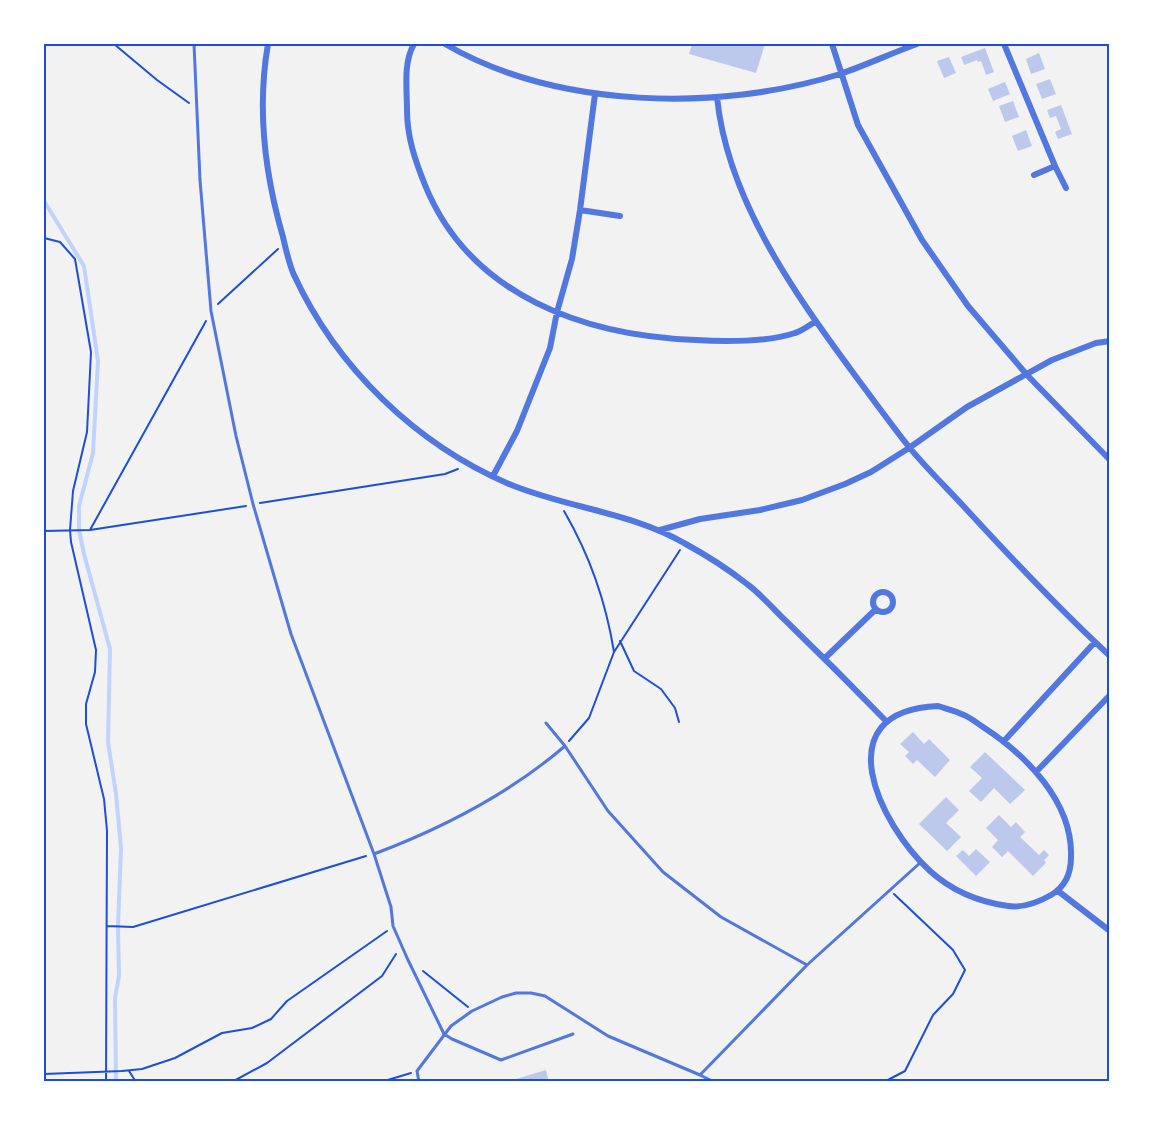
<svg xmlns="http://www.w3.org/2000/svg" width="1153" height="1125" viewBox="0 0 1153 1125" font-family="'Fira Sans Condensed',sans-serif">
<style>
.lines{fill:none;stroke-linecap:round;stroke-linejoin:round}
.stream{stroke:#bfd3fe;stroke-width:4}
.building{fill:#bdc9ec}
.path{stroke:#1d4ed8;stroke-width:2}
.service{stroke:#5277de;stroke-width:3}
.minor{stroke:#5277de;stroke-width:6}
.neatline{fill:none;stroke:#1d4ed8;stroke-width:2}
</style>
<rect width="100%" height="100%" fill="#f2f2f2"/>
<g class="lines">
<path class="stream" d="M44,201L84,266L98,361L93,453L79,506V530L84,554L110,649L108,742L116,794L121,848L118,926L119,976L115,998L116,1082"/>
</g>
<path class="building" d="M692,44H765L756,73L689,54Z
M985,48L994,72L986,75L981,61L978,62L977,60L964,65L961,57Z
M1039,53L1045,69L1031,74L1026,59Z
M949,57L956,73L944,78L937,61Z
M1050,79L1056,94L1042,99L1036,84Z
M1005,82L1010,94L993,101L988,89Z
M1013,101L1019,117L1005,122L999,106Z
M1061,105L1072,134L1058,139L1055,132L1061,129L1056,116L1050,118L1047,110Z
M1026,130L1032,146L1018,151L1012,136Z
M913,732L924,744L929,739L950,760L935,777L917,760L913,764L905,756L909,752L900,744Z
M985,752L1025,790L1010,804L994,788L981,802L969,791L982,778L970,767Z
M946,797L959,810L946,823L961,837L947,851L919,824Z
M999,815L1011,827L1016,822L1025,832L1020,837L1039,855L1044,850L1049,855L1044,860L1046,863L1033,876L1008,851L1002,857L992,847L998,840L986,828Z
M976,849L990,862L976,876L956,856L963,850L969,856Z
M546,1070L549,1082H516V1079Z"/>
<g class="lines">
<path class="path" d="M114,44L157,80L189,103
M44,238L60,242L75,259L91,352L87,432L73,491L70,530L71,542L96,650L95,672L86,704V724L104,799L107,831L106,1082
M218,304L278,249
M260,503L445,474L458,469
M564,511C589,554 606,602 614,652
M90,530L206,321
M44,531L90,530L246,506
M620,641L634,671L661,689L675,708L679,722
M569,741L589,718L614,652L680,550
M107,926L133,927L366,856
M423,971L468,1007
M129,1071L136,1082
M44,1074L122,1071L142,1069L175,1058L222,1033L252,1028L271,1019L287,1001L387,931
M232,1082L267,1063L382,976L396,954
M381,1082L411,1073
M884,1082L905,1071L933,1015L953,994L965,970L953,950L894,894"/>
<path class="service" d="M194,44L200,180L211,311L236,436L253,504L291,634L374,854L391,907L393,926L408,960L444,1034L452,1039L501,1060L573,1034
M546,723L565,746L608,811L663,872L721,917L807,965
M374,854C443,828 509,794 565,746
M700,1075L714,1082
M419,1082L417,1071L451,1026L472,1011L502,997L516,993H531L545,996L608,1036L700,1075L807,965L921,862"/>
<path class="minor" d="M268,44C257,107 265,175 283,237C286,250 289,264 294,275C337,368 416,444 509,484C566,508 631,512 684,543C706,555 728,569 747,584C762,595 774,610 787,622C821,655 854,688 887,722
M414,44C403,63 407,88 407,110C407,137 415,160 425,185C470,296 585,336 696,340C725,342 768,342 795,333C802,331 809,325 815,322
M445,44C557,109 719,112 840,74C866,65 892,53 917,44
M832,44L858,125L922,240L968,306L1027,375L1110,460
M1004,44L1055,166L1034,175
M717,97C727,199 795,294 854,374C872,398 890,423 909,447C927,469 948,489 967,510C1013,560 1060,610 1110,656
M1055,166L1066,188
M580,210L620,216
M493,476L517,431L550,348L557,312L572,259L580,210L595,94
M660,530L700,519L760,510L802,500L845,484L871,472L909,448L967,407L1052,360L1096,343L1110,341
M873 602a10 10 0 1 1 20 0a10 10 0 1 1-20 0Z
M825,658L876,609
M938,706C947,709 956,711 964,715C971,718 977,723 983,727C1026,755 1073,802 1071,857C1071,873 1065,887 1051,895C1039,902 1023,908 1008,906C979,902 952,891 930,871C879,824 824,711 938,706Z
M1004,741L1095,642
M1036,772L1110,695
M1058,891L1110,931"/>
</g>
<rect width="1153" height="1125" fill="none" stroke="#ffffff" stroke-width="90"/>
<rect x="45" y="45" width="1063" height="1035" class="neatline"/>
</svg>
